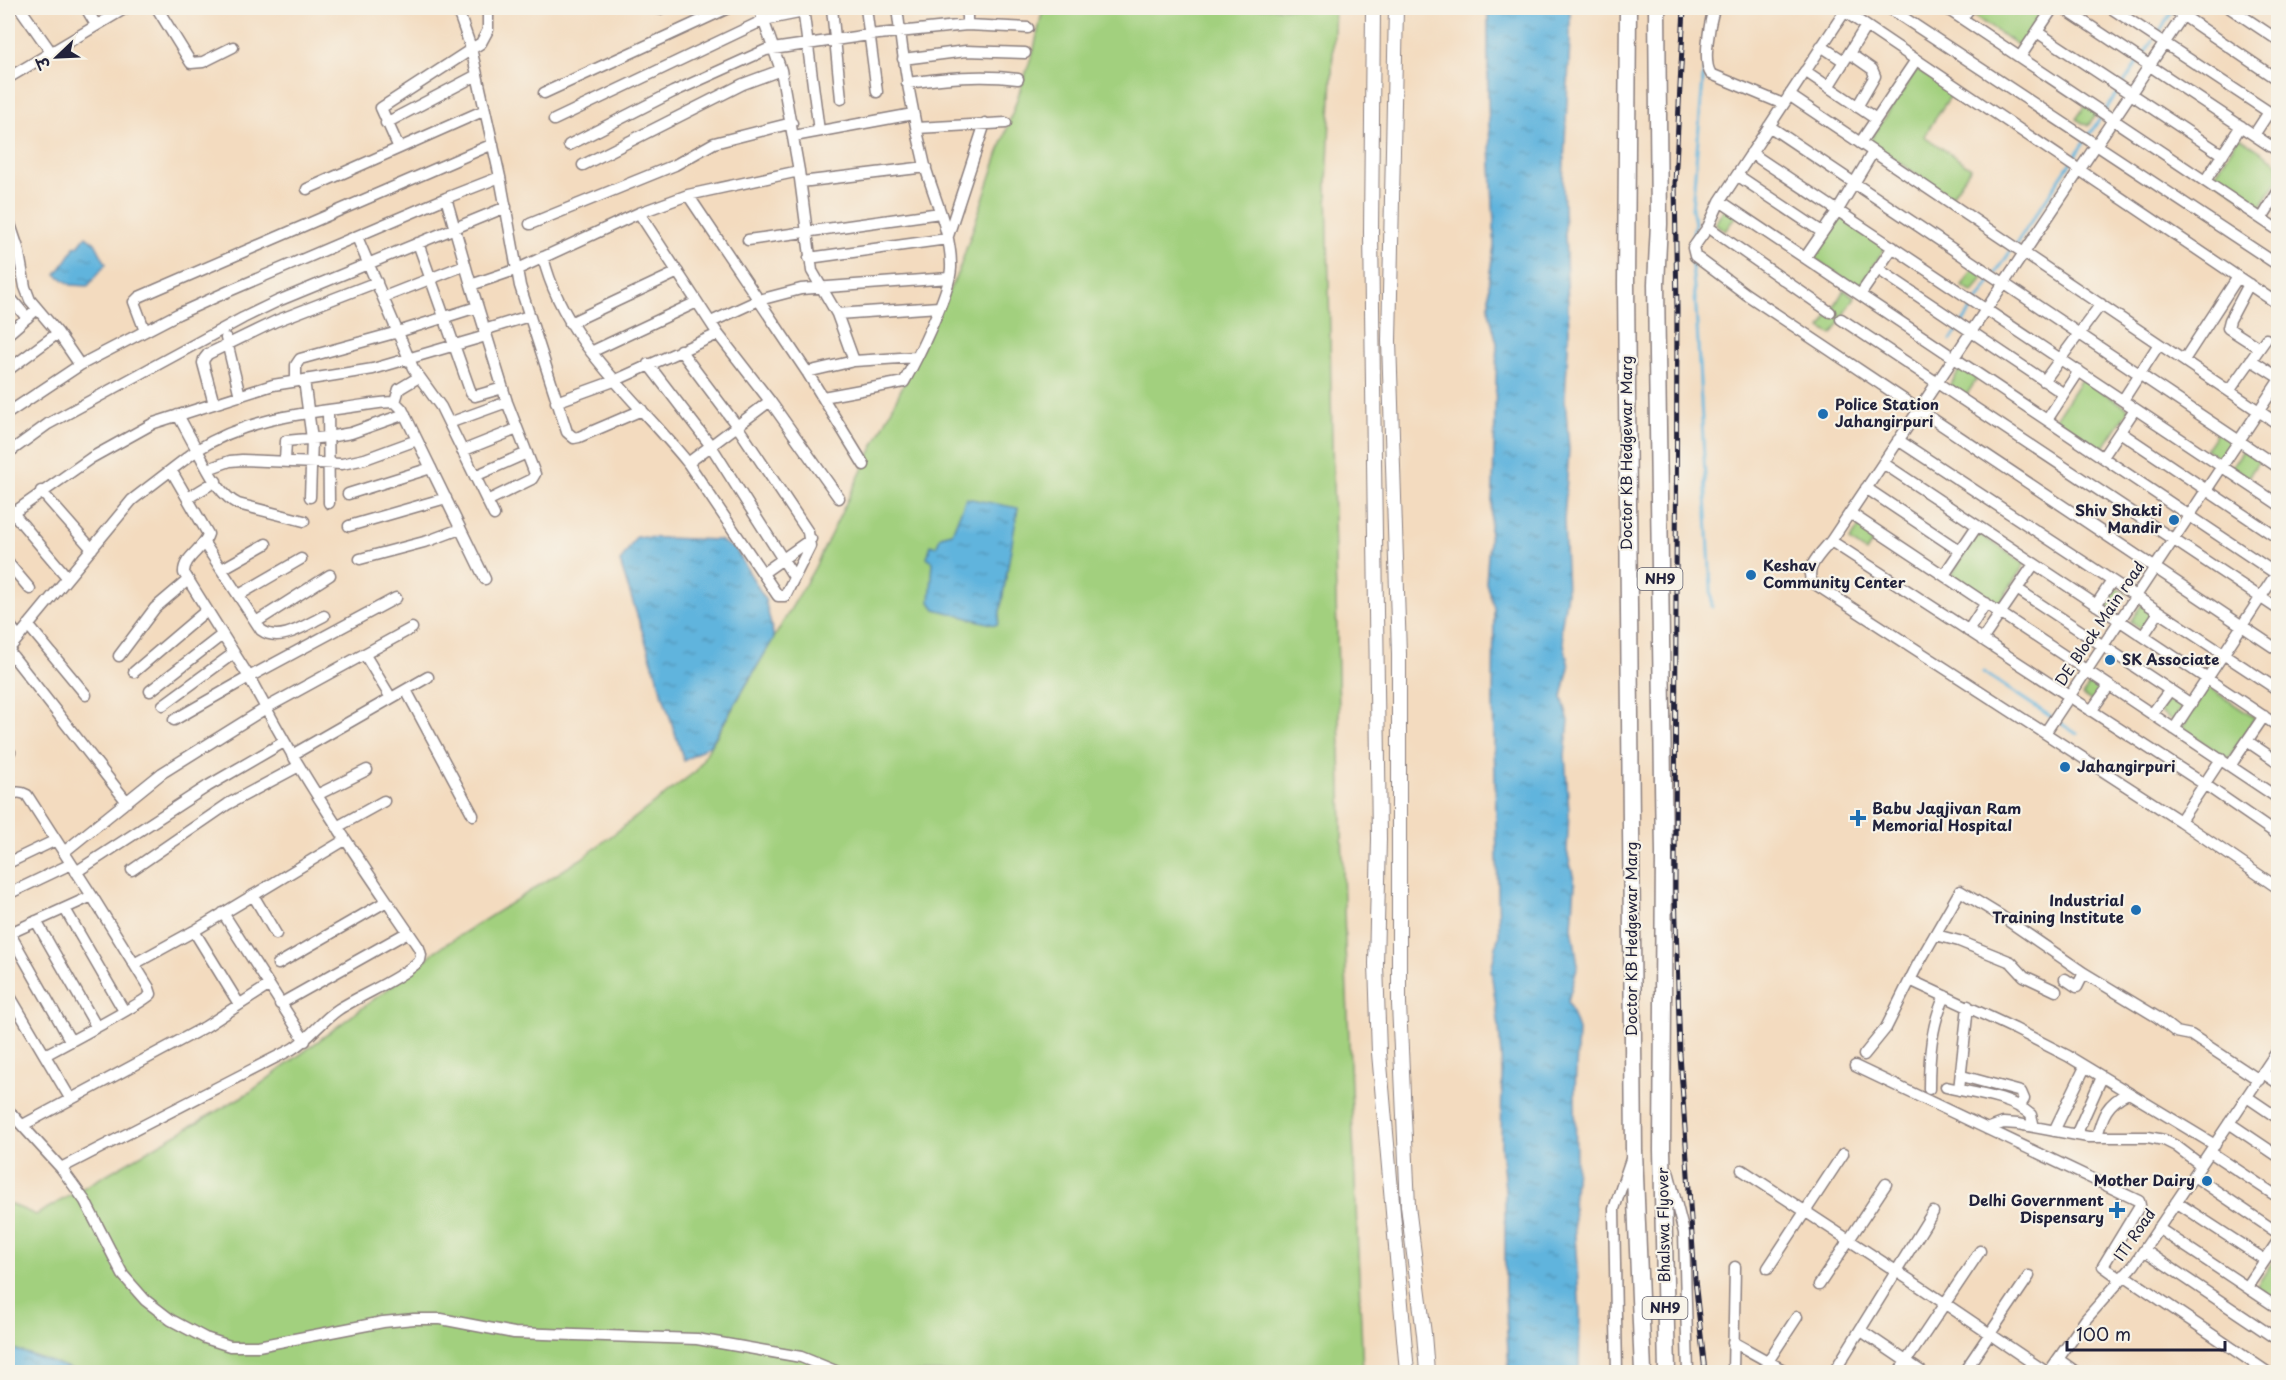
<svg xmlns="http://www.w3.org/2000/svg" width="2286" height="1380" viewBox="0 0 2286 1380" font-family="'Playpen Sans','Playpen Sans Deva',sans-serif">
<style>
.green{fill:#a2d07e;stroke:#62795c;stroke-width:1.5}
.water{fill:url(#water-ripples);stroke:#426b8c;stroke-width:1.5}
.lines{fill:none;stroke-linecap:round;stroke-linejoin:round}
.stream{stroke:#61b4dd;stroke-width:3}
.minor-casing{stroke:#8a7e7d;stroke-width:13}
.major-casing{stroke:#8a7e7d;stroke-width:16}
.highway-casing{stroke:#8a7e7d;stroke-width:19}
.minor{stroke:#fff;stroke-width:10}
.major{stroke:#fff;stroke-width:14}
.highway{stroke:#fff;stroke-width:16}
.rail-casing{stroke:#22223b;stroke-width:5}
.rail{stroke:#f7f3e8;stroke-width:3;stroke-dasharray:9;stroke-linecap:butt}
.poi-dot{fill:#1f6fb2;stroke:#f7f3e8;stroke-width:2}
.labels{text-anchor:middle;stroke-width:4.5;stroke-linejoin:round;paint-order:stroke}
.shield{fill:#f7f3e8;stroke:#62616f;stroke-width:1.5}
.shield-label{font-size:14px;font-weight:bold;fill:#22223b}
.poi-label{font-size:15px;font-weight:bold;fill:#22223b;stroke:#f7f3e8;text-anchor:start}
.street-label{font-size:15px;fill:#22223b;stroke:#f7f3e8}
</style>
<defs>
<pattern id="water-ripples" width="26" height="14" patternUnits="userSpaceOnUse" patternTransform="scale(1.5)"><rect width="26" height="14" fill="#61b4dd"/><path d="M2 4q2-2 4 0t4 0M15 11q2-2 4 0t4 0" fill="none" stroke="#5092b4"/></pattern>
</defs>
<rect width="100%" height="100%" fill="#f7f3e8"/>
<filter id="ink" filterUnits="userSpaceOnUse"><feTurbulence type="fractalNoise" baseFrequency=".0167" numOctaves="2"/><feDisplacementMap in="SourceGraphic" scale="12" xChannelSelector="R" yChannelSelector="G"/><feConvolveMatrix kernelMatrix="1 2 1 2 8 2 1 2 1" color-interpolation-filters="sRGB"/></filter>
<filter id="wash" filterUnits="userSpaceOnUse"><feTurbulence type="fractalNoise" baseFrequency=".008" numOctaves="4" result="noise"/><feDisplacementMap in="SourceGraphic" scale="24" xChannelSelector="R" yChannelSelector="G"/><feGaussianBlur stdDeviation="1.35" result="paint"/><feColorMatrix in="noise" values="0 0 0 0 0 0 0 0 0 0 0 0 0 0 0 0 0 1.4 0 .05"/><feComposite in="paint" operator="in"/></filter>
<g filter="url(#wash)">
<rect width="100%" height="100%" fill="#f3dbbf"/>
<path class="green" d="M1043,8H1335L1327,185L1332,440L1345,945L1363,1372H80L8,1347V1203L36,1215L250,1092L421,964L435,951L581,859L696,771L813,571L959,270L1034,49Z
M1977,8H2044L2019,46L1972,15Z
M1917,69L1953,92L1924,136L1971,168L1951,197L1869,142Z
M2086,105L2097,112L2088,126L2076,119Z
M2239,137L2278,163V180L2259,209L2213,178Z
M1725,208L1736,216L1725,231L1715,223Z
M1839,216L1886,247L1859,288L1812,257Z
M1973,268L1984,276L1973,293L1962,286Z
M1844,290L1855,297L1832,335L1821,328Z
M1961,368L1977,379L1965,397L1949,386Z
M2082,378L2129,409L2102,450L2055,419Z
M2218,431L2234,442L2222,460L2206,449Z
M2243,450L2259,460L2248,478L2232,467Z
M1861,523L1877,534L1866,552L1850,541Z
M1978,533L2025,564L1998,605L1952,574Z
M2112,585L2126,594L2115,612L2101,603Z
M2142,604L2156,613L2144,631L2130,622Z
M2094,679L2104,687L2093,702L2082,695Z
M2208,687L2255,718L2228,759L2182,728Z
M2171,695L2184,704L2173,721L2159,711Z
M2278,1253V1301L2256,1287Z"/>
<path class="water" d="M1488,8H1570V41L1563,183L1569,331L1565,398L1569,449L1564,521L1567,593L1561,629L1569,667L1562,697L1569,721L1565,755L1569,812L1567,851L1575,883L1572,927L1578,965L1568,1001L1578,1030L1575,1091L1576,1168L1573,1205L1580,1313L1579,1372H1509L1505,1290V1189L1501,1146L1502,1073L1499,1027L1491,971L1499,933L1493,701L1494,608L1486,583L1493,487L1497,343L1489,312V278L1494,246V224L1488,105Z
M86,236L95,243L106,264L88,286L71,285L56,274C63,264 70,258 74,247L78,246Z
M966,498L1018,508L998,624L995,625L935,609L930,602L933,562L927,557L931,545L936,547L941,536L952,533Z
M636,537L719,540L736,550L765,599L774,638L711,744L684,761L620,562Z
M8,1347L80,1372H8Z"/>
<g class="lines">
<path class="stream" d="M2157,35L2173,10
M2142,57L2153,40
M2123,84L2138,62
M1691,243L1695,223L1692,209L1704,68
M2016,244L2119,90
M1691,256L1696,308L1712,607
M1996,273L2012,249
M1951,340L1992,279
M1983,672L2077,734"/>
</g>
</g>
<g filter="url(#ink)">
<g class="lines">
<g class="minor-casing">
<path id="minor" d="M20,8L51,52
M86,8L96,25
M157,8L191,63L203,62L233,47
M457,8L471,48L500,177L520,286L567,432L574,438L579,437L642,410
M803,8L819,131
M832,8L841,99
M866,8L877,92
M967,8V25
M1714,8C1710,22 1702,62 1711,74L1783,104
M1847,8L1720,201L1708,227L1693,248L1695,256L1746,294L2278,650
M1889,8L2278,265
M1946,8L2278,230
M2063,8L2278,151
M2111,8L2278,118
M2172,8L2278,80
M2188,8L1831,541C1822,552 1804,568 1812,582L2180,821L2278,888
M2230,8L2278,40
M659,9L662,8
M1844,11L2278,304
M1962,18L1970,8
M2037,32L2223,155
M1821,46L1844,61
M1849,53L1872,69L1875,76L1857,107
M2020,57L2053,8
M903,59L966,51L1025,53
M1805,71L1876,119
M8,78L126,8
M907,83C944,78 980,74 1018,79
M1828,87L1866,26
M544,93L728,8
M1789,95L2278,424
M554,120L764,20L804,12
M386,123L477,75
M1769,126L2278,467
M917,128L1006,123
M2254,135L2269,112
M794,136L913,114
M1860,143L1916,60
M569,145L673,92L766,50L869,35L967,25L1028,28
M399,148L381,108L481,43L488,30V8
M1751,153L2278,504
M583,165L743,84L781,70
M799,171L812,271L837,314L854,361L807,372
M1737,175L1822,232
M2205,181L2241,126
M801,182L926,167
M307,189L485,110
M688,195L807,372L864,465
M446,198L471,285
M1720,201L2278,575
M8,218L18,248L25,287L30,300L58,333L80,365L8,413
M2262,218L2278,192
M530,224L675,165L714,143L792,123
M1708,227L1830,312
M357,237L413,368L441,407L494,515
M748,240L940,213
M418,243L471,393L475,396L503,388
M543,257C564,343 635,397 688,463L770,401L718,334L639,213
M809,258L947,239L985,123
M1805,258L1838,210L1873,152
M1878,269L2064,394
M2249,284L2230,320L2228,328L2259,348
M8,295L27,318
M1860,295L1893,247
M384,297L465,265
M837,314L939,307
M1841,319L2278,609
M711,322L759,300L801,289L949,278
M570,323L678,272
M484,330L529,316
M145,331L134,302L139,297L493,144
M8,334L37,309
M226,338L240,396
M680,350L737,426L808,532L810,546L785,596H778L688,463
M591,352L697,302
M2184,360L2238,277
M2251,360L2278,377
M854,361L916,357
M648,364L711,446L794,577
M80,365L178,314L229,291L446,198L500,177
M8,370L58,333
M304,380L312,439L310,497
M296,381V365L300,359L398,332L477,307
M2044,381L2101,304
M2229,391L2266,339
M823,397L904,382C917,359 950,292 951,268C952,234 934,198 925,166C912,113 903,61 897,8
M2123,400L2159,344
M770,401L839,498
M395,402L399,389L419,377
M556,402L614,381L718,334
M214,404L203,363L204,359L208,354L276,321L377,282
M328,410L329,503
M2047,420L2079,371
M449,423L507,402
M2120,432L2278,538
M1898,440L2278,690
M462,451L517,429
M8,453L48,424L243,318L278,301L506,207
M2103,457L2135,409
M285,461L286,441L328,437L351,433L405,414
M1883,463L2278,726
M208,469L230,461L242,460L342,464L365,459L417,440
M475,476L527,453
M1866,488L1960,551
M41,491L92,549
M348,494L431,468
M188,498L216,481
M487,501L532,479L535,474L507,402L471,285L518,269L639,213L688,195L799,171L781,70L759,8
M8,506L13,513L8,518
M1850,513L2278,798
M304,521L238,504C218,494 208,469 197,450C241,422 292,414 344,408C361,406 378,402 395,402L402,409L485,579
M349,526L446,498
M1831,541L2204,784L2278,835
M204,543L261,630C280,644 305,625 324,616
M360,559L428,541L460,529
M8,563L30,589
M222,569L266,544
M763,573L811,539
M1944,575L1977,526
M67,577L13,513L91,458L154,423L273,385L373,369L486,336
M2017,589L2191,704
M239,595L301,559
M2096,605L2112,581
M256,622L330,575
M8,623L18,636
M28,625L86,695
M1968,631L1986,603
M2143,636L2159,612
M1982,640L2034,564
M8,650L132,500L171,470
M8,650L127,802
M365,655L391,698
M119,656L155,608L188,580
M134,672L207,610
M406,690L473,815
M150,691L222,635
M163,705L234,653
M2091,711L2109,686
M2152,714L2170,690
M174,720L249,677L396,598
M2174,729L2278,571
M2045,733L2278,382
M2247,741L2278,762
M8,754L10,752
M292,755L428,677
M2230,766L2264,716
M317,795L367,770
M8,796C14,792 20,791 27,795L92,896L8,934
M2180,821L2221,759
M337,827L384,801
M64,852L162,773L266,708L249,677L184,573C183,557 204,549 208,534L171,470L197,450L178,415
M8,863L56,840
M132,870L228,804L299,766
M76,872L208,786L284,742
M8,894L71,864
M253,895L276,934
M65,909L124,1011
M223,913L305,1041
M36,921L96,1026
M194,931L239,1004
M10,934L70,1040
M1936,935L1959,941L2011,962L2024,976L2056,991
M134,964L194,931L345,840
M278,964L387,901
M2065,979L2077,987L2084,973
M1910,980L2015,1029L2068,1056L2215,1145
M8,993L70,1098
M280,1004L408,932
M45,1055C60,1047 147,1001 151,994L149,988L92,896
M1864,1055L1886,1028L1917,966L1960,891L2001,916L2084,973L2157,1017L2176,1032L2191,1035L2259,1080
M1855,1066L2139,1201L2140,1205L2103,1266L2121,1279
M2263,1073L2278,1083
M1962,1076L2021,1092L2024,1099L2019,1107
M1946,1087C1971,1093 2012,1097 2031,1115L2034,1127
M1929,1089C1929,1057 1931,1025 1945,996
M1959,1090L1968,1006
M2247,1097L2278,1118
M8,1110L61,1168L85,1201L123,1275L145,1300L171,1320L205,1338L230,1346H258L383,1322L414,1319H441L514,1333L697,1339L801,1357L838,1372
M2229,1123L2278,1156
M23,1125L205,1027L268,986
M1987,1129L2003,1123L2018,1124L2088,1137H2148L2164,1140L2176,1146L2201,1165
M2054,1131L2085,1067
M2076,1135L2102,1077
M2097,1137C2102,1116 2107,1103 2128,1093
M2210,1152L2278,1197
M61,1168L292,1049C310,1038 321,1021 339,1009C361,995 402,978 420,960L421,955L419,948C366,870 311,792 266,708L412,628
M1742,1170L1922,1288L2046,1372
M1668,1171L1684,1233L1688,1372
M2194,1176L2278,1233
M2176,1202L2265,1260
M2158,1228L2278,1308
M2144,1250L2278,1340
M1768,1268L1843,1154
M2124,1275L2267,1372
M1819,1285L1886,1184
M2247,1287L2278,1241
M1860,1330L1922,1372
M1733,1342L1787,1372
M2058,1359L2076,1372
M1617,1372L1614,1209L1631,1159
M1733,1372L1735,1267
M1761,1372L1797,1317
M1834,1372L1933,1212
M1899,1372L1980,1251
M1964,1372L2029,1276
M2049,1372L2086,1319L2134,1265L2278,1050"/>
</g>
<g class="major-casing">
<path id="major" d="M1373,8L1371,232L1379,839L1376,964L1379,1053L1407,1372
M1396,8L1389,341L1399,654V1004L1408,1206L1424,1334L1427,1372"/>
</g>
<g class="highway-casing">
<path id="highway" d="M1628,8L1626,284L1634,1151L1643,1372
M1657,8L1659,224L1656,284L1664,853L1662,1150L1667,1372"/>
</g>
<use href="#minor" class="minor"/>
<use href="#major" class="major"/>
<use href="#highway" class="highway"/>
<g class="rail-casing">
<path id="rail" d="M1684,8L1675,184L1677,309L1675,889L1680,1054L1695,1280L1705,1372"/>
</g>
<use href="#rail" class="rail"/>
</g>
</g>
<g class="poi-dot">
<circle cx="1823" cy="414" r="6"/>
<circle cx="2174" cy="520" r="6"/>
<circle cx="1751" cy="575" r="6"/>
<circle cx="2110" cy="660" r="6"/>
<circle cx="2065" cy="767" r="6"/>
<path d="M1855 809h6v6h6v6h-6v6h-6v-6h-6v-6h6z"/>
<circle cx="2136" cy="910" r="6"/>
<circle cx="2207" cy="1181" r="6"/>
<path d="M2114 1201h6v6h6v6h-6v6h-6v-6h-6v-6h6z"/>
</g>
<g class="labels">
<g class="shield">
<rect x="1637.5" y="568" width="45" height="22" rx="4.5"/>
<rect x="1642.5" y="1297" width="45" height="22" rx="4.5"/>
</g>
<g class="shield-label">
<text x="1660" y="584">NH9</text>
<text x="1665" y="1313">NH9</text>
</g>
<g class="poi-label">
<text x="1835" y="410">Police Station<tspan x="1835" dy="17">Jahangirpuri</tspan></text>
<text x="2162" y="516" text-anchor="end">Shiv Shakti<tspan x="2162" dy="17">Mandir</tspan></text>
<text x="1763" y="571">Keshav<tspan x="1763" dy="17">Community Center</tspan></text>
<text x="2122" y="665">SK Associate</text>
<text x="2077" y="772">Jahangirpuri</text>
<text x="1872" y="814">Babu Jagjivan Ram<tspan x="1872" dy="17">Memorial Hospital</tspan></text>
<text x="2124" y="906" text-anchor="end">Industrial<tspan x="2124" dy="17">Training Institute</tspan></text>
<text x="2195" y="1186" text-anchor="end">Mother Dairy</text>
<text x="2104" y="1206" text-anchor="end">Delhi Government<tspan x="2104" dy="17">Dispensary</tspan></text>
</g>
<g class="street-label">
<text transform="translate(1627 453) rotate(-90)" y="5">Doctor KB Hedgewar Marg</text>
<text transform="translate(2100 624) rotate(-56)" y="5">DE Block Main road</text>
<text transform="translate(1632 939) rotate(-90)" y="5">Doctor KB Hedgewar Marg</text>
<text transform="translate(1664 1225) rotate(-91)" y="5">Bhalswa Flyover</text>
<text transform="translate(2135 1235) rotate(-55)" y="5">ITI Road</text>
</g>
</g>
<rect width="2286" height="1380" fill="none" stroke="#f7f3e8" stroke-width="30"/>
<g transform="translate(57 57) rotate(247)" stroke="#f7f3e8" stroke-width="4.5" paint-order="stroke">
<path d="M0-4.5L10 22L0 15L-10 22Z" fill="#22223b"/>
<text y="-9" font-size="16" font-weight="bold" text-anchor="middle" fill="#22223b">उ</text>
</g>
<path d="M2067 1341v9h158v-9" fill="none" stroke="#22223b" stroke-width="3"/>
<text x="2076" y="1341" font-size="18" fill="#22223b" stroke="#f7f3e8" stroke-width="4.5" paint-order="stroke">100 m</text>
</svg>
